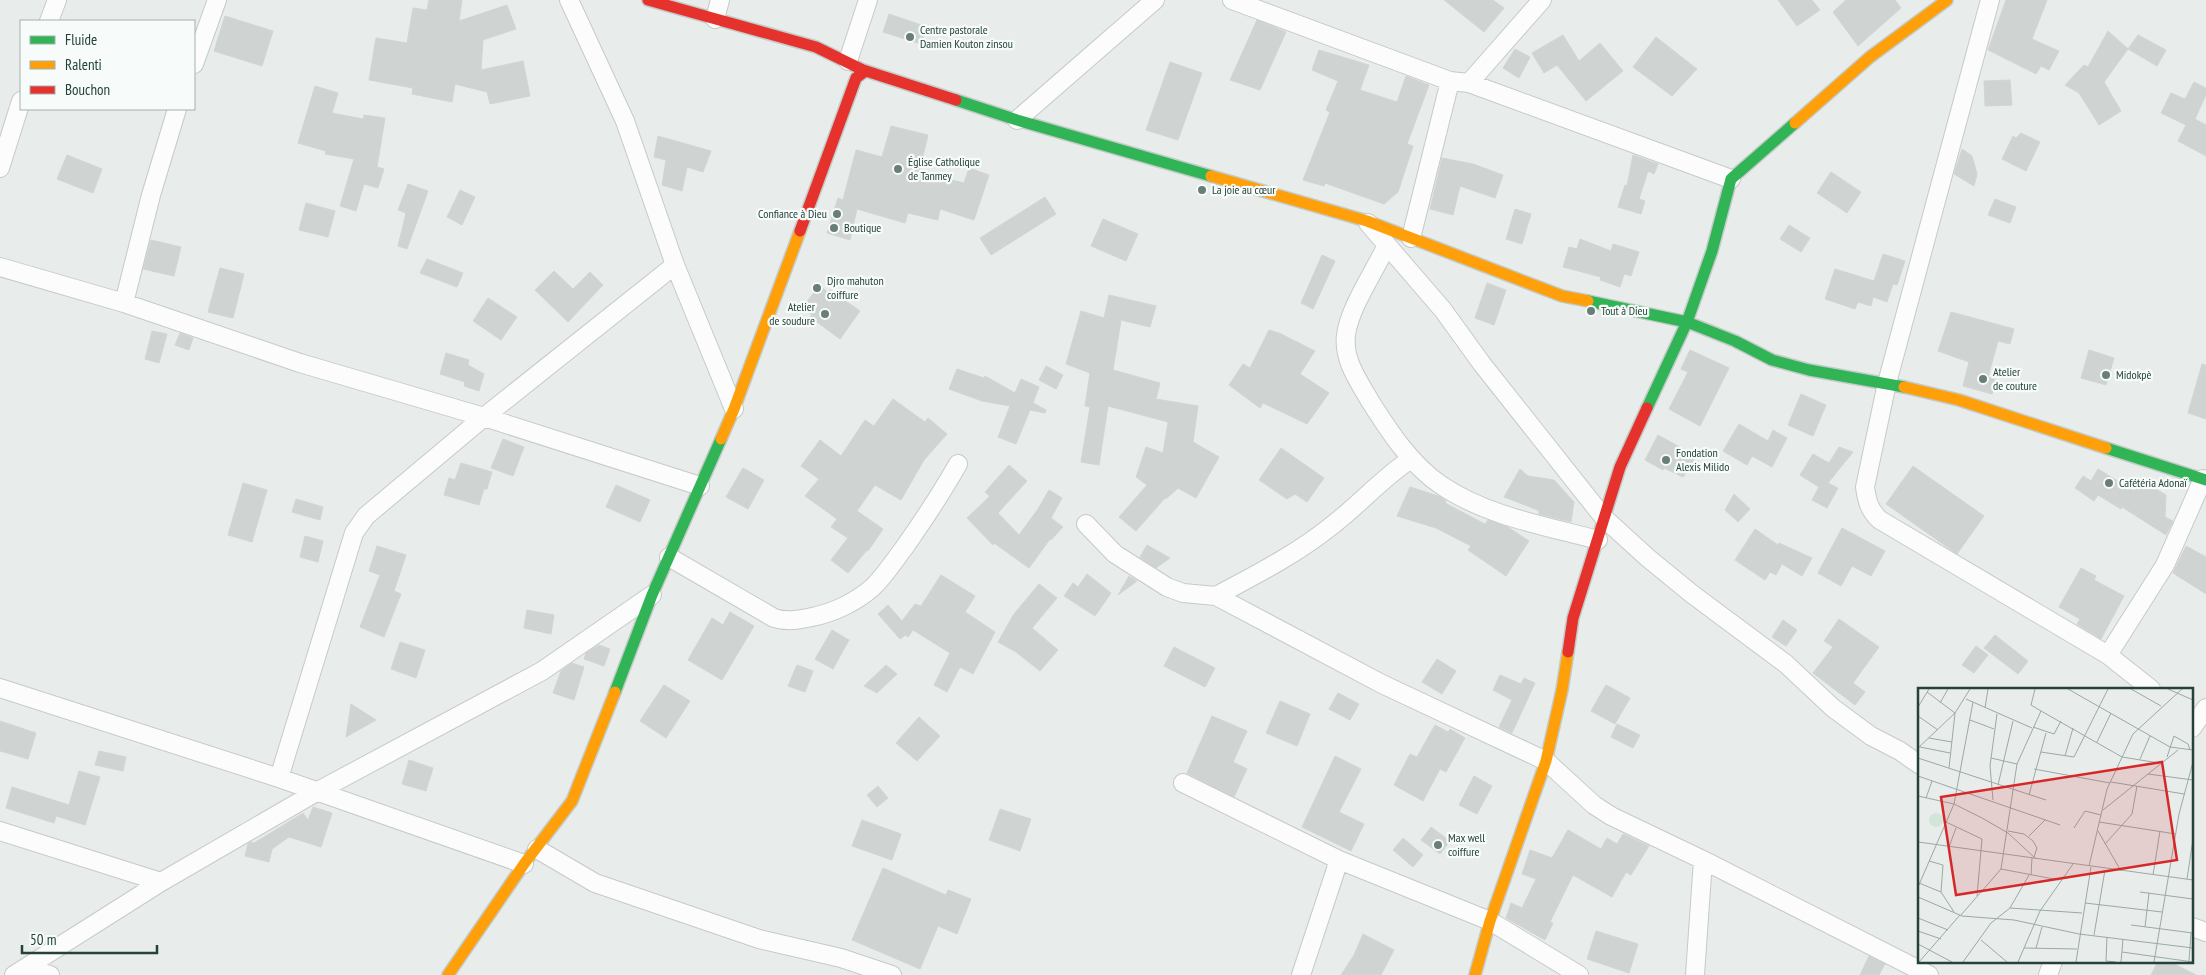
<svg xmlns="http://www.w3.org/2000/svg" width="2206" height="975" viewBox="0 0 2206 975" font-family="'PT Sans Narrow',sans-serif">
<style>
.building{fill:#cfd4d2;stroke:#d1d6d4}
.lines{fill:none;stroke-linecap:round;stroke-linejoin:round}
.street-casing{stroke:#c5cac8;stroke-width:20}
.fast-casing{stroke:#c3cbc8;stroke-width:14}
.slow-casing{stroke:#c3cbc8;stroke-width:14}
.jam-casing{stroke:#c3cbc8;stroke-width:14}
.street{stroke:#fcfcfc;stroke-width:18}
.fast{stroke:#30b455;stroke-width:11}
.slow{stroke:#ff9f0a;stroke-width:11}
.jam{stroke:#e5322d;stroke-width:11}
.poi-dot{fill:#697e78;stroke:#f7fbf9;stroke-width:2}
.labels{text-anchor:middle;stroke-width:4.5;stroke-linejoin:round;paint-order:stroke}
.poi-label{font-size:12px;fill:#24423a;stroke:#f7fbf9;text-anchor:start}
.inset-road{fill:none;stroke:#9aa9a4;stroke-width:1}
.view{fill:#d62828;fill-opacity:0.15;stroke:#d62828;stroke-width:2.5}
.inset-edge{fill:none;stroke:#24423a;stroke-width:2.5}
</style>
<rect width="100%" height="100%" fill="#e8edeb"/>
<path class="building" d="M429,0H462L459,21L507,5L516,29L483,40L481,70L523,61L530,96L490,104L487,92L455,84L452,102L412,94L413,88L369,80L376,38L407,43L413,8L427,10Z
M1444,0H1493L1504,8L1484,32Z
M1778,0H1812L1820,10L1797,26Z
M1846,0H1895L1901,8L1858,46L1833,12Z
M2006,0H2047L2032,39L2059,51L2049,70L2041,66L2036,74L1988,50Z
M889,14L927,27L921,44L883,32Z
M225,16L273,31L262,66L214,51Z
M1257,20L1286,32L1260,90L1230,80Z
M2108,31L2128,49L2104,82L2121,111L2099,125L2079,93L2065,85L2084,65L2088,67Z
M1563,35L1579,61L1600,43L1623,71L1586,101L1557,65L1544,73L1532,53Z
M2138,35L2166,50L2157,66L2128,49Z
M1656,37L1697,69L1672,96L1633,67Z
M1515,49L1530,57L1519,78L1503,68Z
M1319,50L1369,65L1360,90L1397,102L1406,76L1429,85L1407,144L1413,146L1398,192L1384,204L1325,183L1324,186L1303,180L1330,112L1326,110L1338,81L1312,70Z
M1170,62L1202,73L1178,140L1146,130Z
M2010,80L2012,105L1985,106L1984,81Z
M2194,82L2206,88V95L2195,119L2206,125V156L2178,141L2186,125L2161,113L2171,93L2185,99Z
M315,86L338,93L332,113L363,119L364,115L385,118L377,167L384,169L378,188L364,184L356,211L340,206L354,159L325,154L326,151L298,143Z
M891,126L928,135L919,172L964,183L969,168L989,175L974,220L940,209L938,220L908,213L905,223L857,209L850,240L827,233L838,198L843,200L856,150L882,157Z
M2021,133L2040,142L2026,171L2002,159L2013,136L2016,138Z
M658,136L711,151L703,172L687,167L682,191L662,185L666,160L654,157Z
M1962,149L1972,156L1977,174L1974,186L1954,174Z
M67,155L102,169L93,193L57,179Z
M1633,155L1658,164L1654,174L1648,171L1639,199L1645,201L1641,214L1618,207L1625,185L1627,186Z
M1442,158L1473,164L1503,175L1495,198L1460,186L1453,215L1430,209Z
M1831,172L1861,192L1847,213L1817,193Z
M408,184L428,191L407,249L398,246L406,213L398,210Z
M460,190L475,197L462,225L447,217Z
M1045,197L1056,214L991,255L980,238Z
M1995,199L2016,207L2010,223L1988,215Z
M306,203L335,211L328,237L299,230Z
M1515,209L1531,214L1522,244L1506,239Z
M1103,219L1138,234L1126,261L1091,246Z
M1789,225L1810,238L1801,252L1780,239Z
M1580,239L1611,251L1613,244L1639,252L1631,276L1624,274L1620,287L1600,280L1601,277L1563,267L1569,247L1577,249Z
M151,240L181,247L174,276L143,269Z
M1883,254L1905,261L1897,285L1893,284L1887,302L1873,297L1871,306L1858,302L1855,309L1825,299L1835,269L1874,281Z
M1322,255L1335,261L1313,309L1301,303Z
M427,259L463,273L457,287L420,273Z
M220,268L244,274L233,318L208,312Z
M554,271L573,289L590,272L603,285L568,322L535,290Z
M1487,283L1506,290L1494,325L1475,318Z
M820,285L828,293L830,290L860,311L840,339L810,317L812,315L802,308Z
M1109,295L1156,306L1150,327L1121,320L1113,370L1160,383L1156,399L1198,406L1193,442L1219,457L1196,498L1178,488L1166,499L1165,498L1136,531L1119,517L1147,485L1136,477L1146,447L1163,453L1168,422L1108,406L1099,465L1081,462L1090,407L1085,406L1090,373L1066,364L1081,311L1104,318Z
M488,298L517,317L501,340L473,321Z
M1951,312L2014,329L2010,344L1998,341L1988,377L1996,380L1992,394L1963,386L1969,362L1938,351Z
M1269,330L1279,333L1315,351L1300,374L1329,393L1307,424L1263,403L1260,408L1229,385L1243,364L1250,368Z
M152,331L167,334L159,363L145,359Z
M180,333L193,338L189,350L175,345Z
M1690,350L1729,368L1700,426L1669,409L1688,372L1681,369Z
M2089,350L2114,358L2106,385L2081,378Z
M446,353L469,360L468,365L484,374L479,391L464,386L465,382L440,374Z
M2202,364L2206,365V419L2188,413Z
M1046,366L1063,375L1056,389L1039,380Z
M957,369L984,378L985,376L1015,393L1021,379L1039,387L1033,403L1046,410L1045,413L1030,410L1016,444L998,437L1010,406L982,401L949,389Z
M1801,394L1826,405L1813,436L1788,425Z
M893,399L925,422L928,418L947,434L924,460L901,500L875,485L857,511L883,529L868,551L867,550L848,573L831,560L848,538L831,527L837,519L805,496L819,479L801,466L820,440L841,456L865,420L874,426Z
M1739,424L1768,441L1773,430L1787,438L1772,467L1752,456L1747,465L1723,451Z
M1658,435L1696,456L1683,477L1664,468L1663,470L1645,460Z
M503,439L524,447L513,476L491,468Z
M1839,447L1853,452L1828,483L1838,488L1827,508L1812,500L1819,487L1800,475L1813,454L1829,463Z
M1281,448L1324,478L1307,502L1295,494L1287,499L1259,480Z
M461,463L492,472L487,489H484L479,505L444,495L449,478L455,480Z
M1009,465L1027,481L998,513L1019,535L1038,509L1049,490L1062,498L1051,518L1063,527L1051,540L1050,539L1029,568L994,543L993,545L967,518L990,496L985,492Z
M1913,466L1984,516L1957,554L1886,504Z
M743,468L764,480L748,509L726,497Z
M1520,469L1528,476L1554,480L1574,502L1571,522L1539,514V511L1535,509L1504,497Z
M2098,469L2134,491L2141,480L2166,495L2165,517L2173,521L2166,535L2122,507L2121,509L2098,495L2094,501L2075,488L2083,476L2091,481Z
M243,483L267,490L252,542L228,535Z
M616,485L650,500L640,522L606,507Z
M1410,487L1441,497L1446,501L1445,503L1485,524L1488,520L1508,527L1529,541L1506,576L1468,550L1471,546L1436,528L1397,516Z
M1734,494L1750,509L1738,522L1725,510Z
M296,499L323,507L320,520L292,512Z
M1842,528L1885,551L1871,576L1852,566L1841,586L1818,573Z
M1755,529L1778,545L1779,543L1812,558L1802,576L1782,564L1776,575L1770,572L1765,580L1735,560Z
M305,536L323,541L318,562L300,557Z
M1147,545L1170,558L1156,568L1140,557Z
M377,546L406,555L394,591L401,594L384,637L360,627L380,575L369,571Z
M2186,546L2206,557V594L2173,573Z
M2081,568L2096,576L2094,580L2124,596L2101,639L2077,624L2080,619L2059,607Z
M1087,574L1111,593L1095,616L1064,596L1073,583L1078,587Z
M941,575L975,596L965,612L995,632L973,674L960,667L947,692L934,685L950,653L913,630L908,637L905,635L900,639L878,614L888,605L902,621L915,604L921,606Z
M1129,576L1137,581L1118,595Z
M1039,584L1057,598L1032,628L1058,650L1040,671L1016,652L998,642L1014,614Z
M527,610L554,615L551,634L524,628Z
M730,612L754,626L722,680L688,660L712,618L723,625Z
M1839,619L1879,647L1853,683L1865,692L1855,705L1813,673L1833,647L1824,641Z
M1783,620L1797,630L1786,646L1772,637Z
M832,630L849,640L833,669L815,659Z
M1995,635L2028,661L2018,674L1984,648Z
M400,642L425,650L416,678L391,669Z
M599,645L610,649L604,666L584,659L586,653Z
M1976,646L1988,655L1974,673L1962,665Z
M1174,647L1215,668L1205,687L1164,666Z
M1437,659L1456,671L1442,694L1422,682Z
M572,663L584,667L574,700L553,693L561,671Z
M797,665L813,671L805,692L788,686Z
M886,665L897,674L877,693L864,686Z
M1500,675L1521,684L1524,678L1535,683L1512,733L1499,727L1512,700L1493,690Z
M664,685L690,701L666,738L640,721Z
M1606,685L1630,698L1615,724L1591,711Z
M1338,693L1359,704L1350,720L1329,709Z
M1280,701L1310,714L1297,746L1266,733Z
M351,704L376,720L346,737Z
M1212,716L1247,731L1233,762L1247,769L1234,797L1187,773Z
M919,717L940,736L917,761L896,743Z
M0,721L36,733L28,759L0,751Z
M1617,724L1640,735L1633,748L1611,737Z
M1435,725L1448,732L1450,729L1465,738L1446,772L1440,769L1423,801L1394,785L1410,754L1417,757Z
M99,751L126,757L123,771L95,765Z
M1335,756L1361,769L1339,812L1364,824L1351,851L1302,827Z
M409,760L433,768L426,791L402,784Z
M79,771L100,777L85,825L56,816L54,823L6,808L12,787L69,805Z
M1474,776L1492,786L1477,814L1459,805Z
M878,786L888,798L877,807L867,795Z
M313,807L332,813L321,847L289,837L272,849L269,862L245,856L248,844L251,842L254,843L303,813L308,820Z
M1000,809L1031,819L1020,851L989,840Z
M862,820L901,834L892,860L852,846Z
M1431,827L1450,841L1440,854L1421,840Z
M1568,830L1601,849L1607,838L1617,844L1623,834L1649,846L1631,875L1626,872L1612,897L1573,875L1550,922L1553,923L1545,940L1506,918L1511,903L1522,908L1536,879L1522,874L1530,850L1552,858Z
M1403,838L1423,855L1413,867L1393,850Z
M883,868L946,895L948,890L971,899L957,934L938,926L920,969L852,940Z
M1596,931L1638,944L1629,973L1587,959Z
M1363,934L1394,950L1381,975H1341L1354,955Z
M1869,956L1885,964L1879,975H1860Z
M2158,961H2169L2196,975H2151Z"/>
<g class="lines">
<g class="street-casing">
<path id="street" d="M569,0L625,121L675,265L734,409
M1232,0L1450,81L1469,83L1731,179
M1990,0L1887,383L1865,487C1867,501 1869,510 1880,520L2108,655L2151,689
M715,19L720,0
M49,21L57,0
M848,61L868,0
M194,64L217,0
M1469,83L1542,0
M1017,120L1155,0
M0,168L21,101
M1368,223L1443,310L1482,364L1604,518L1648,558L1692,594L1786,664L1833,708L1871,736L1900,751L1920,765
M1411,238L1450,81
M1387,245C1375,270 1349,309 1346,335C1343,360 1358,380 1370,401C1389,431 1411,465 1441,485C1486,516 1546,526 1598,540
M0,267L124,303L300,363L484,417L700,486
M124,303L151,195L177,109
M1086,524L1115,554L1167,587L1183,593L1216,596L1382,684L1546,761L1594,805L1611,816L1703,860L1929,975
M669,557L774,618C787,622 798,620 812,617C833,613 856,602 873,587C885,575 894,561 904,548C923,521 941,494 958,464
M1216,596C1255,575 1295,555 1330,527C1358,506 1382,478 1411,459
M2108,655L2165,565L2203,479
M0,688L279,778L524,864
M2192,728L2206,708
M279,778L354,533L366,516L484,417L675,265
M1183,783L1339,860L1490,921L1579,975
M0,831L161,882
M537,849L595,883L759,939L841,958L892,975
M2192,927L2206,932
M27,968L50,975
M14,975L161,882L318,791L542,671L652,595
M1301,975L1339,860
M1695,975L1703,860
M2048,975L2053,961"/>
</g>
<g class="fast-casing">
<path id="fast" d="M956,100L1017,120L1211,176
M1588,301L1687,322L1735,341L1772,360L1809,370L1904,387
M1647,408L1687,322L1712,251L1731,179L1795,123
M2106,448L2206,480
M615,692L652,595L721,439"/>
</g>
<g class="slow-casing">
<path id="slow" d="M1795,123L1870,57L1947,0
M1211,176L1367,221L1562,296L1588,301
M1904,387L1959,400L2106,448
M721,439L734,409L800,231
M448,975L524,864L572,801L615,692
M1475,975L1490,921L1546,761L1562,690L1568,652"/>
</g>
<g class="jam-casing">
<path id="jam" d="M648,0L816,47L863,70L956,100
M800,231L856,78L864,72
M1568,652L1573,618L1620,467L1647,408"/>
</g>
<use href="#street" class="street"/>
<use href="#fast" class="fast"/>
<use href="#slow" class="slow"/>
<use href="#jam" class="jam"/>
</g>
<g class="poi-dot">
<circle cx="910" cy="37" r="5"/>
<circle cx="898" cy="169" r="5"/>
<circle cx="1202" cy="190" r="5"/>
<circle cx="837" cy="214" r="5"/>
<circle cx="834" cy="228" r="5"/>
<circle cx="817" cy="288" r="5"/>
<circle cx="1591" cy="311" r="5"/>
<circle cx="825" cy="314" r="5"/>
<circle cx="2106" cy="375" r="5"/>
<circle cx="1983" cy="379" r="5"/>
<circle cx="1666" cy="460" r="5"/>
<circle cx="2109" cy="483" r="5"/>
<circle cx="1438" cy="845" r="5"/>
</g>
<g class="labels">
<g class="poi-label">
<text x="920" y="34">Centre pastorale<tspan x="920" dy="14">Damien Kouton zinsou</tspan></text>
<text x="908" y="166">Église Catholique<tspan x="908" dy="14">de Tanmey</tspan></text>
<text x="1212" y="194">La joie au cœur</text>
<text x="827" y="218" text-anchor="end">Confiance à Dieu</text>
<text x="844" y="232">Boutique</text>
<text x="827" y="285">Djro mahuton<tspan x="827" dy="14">coiffure</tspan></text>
<text x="815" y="311" text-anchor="end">Atelier<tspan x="815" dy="14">de soudure</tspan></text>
<text x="1601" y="315">Tout à Dieu</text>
<text x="1993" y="376">Atelier<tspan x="1993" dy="14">de couture</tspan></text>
<text x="2116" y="379">Midokpè</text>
<text x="1676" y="457">Fondation<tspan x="1676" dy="14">Alexis Milido</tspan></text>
<text x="2119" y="487">Cafétéria Adonaï</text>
<text x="1448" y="842">Max well<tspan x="1448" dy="14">coiffure</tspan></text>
</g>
</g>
<g transform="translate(1918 688)">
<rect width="275" height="275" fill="#e8edeb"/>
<path d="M11 132a7 7 0 1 1 14 0a7 7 0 1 1-14 0Z" fill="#d1e6d8"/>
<path class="inset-road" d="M117,1L113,17L123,23L204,69L241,75M150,1L252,59L275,62M213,1L243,18M250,1L275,12M9,4L37,25L31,80M48,11L114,40M22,15L30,1M0,19L11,1M67,20L70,1M0,28L20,42M52,32L76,41M115,39L136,46L143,33M11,50L34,54M179,54L193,25M2,59L32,65M0,60L37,25L52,1M123,64L156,69L190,1M147,68L155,40M249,69L256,48L270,56L272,62M0,70L128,112M73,70L99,76M222,71L232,48M116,81L192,95M230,86L275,92M0,88L142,137M193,94L266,106M80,97L95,33M111,107L128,45M0,108L36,116L64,130L90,145L118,171M8,110L14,93M75,112L72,78L79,26M185,122L260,62M28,134L64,151L59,208M181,134L258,146M156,140L167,123L183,127M90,143L106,146L115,153L119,160L116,169M180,143L203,183M111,148L127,132M0,154L275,192M187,156L214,126L219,98M31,159L38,140M11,173L25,177L23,204M171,178L189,101L215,46L264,1M83,181L141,192M113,187L114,170M235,187L242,143M269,191L275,151M1,195L23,204L36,224M0,199L36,116L55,14M222,204L275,211M0,209L44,228L96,232L161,246L275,260M167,215L244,224M92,220L164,225M43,227L83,181L99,76L123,23M0,230L30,242M213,237L275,245M227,239L231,205M0,243L23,251M176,247L187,182M189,249L188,273L198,274M63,252L89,274M0,256L34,274M106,260L159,261M118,260L124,239M204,264L275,274M271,273L273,245M1,274L42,227M45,274L73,235L92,220L111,187M100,274L122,223L155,176M158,274L173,179M203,274L205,251M236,274L261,126L275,74"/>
<path class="view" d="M244,74L259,172L38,207L23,109Z"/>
<rect width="275" height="275" class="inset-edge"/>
</g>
<rect x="20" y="20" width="175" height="90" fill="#f7fbf9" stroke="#a3b1ad"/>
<rect x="30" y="36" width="25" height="8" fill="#30b455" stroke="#a3b1ad"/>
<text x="65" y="45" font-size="15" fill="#24423a">Fluide</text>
<rect x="30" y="61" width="25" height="8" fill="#ff9f0a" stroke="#a3b1ad"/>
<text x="65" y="70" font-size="15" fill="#24423a">Ralenti</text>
<rect x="30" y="86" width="25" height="8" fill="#e5322d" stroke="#a3b1ad"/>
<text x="65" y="95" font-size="15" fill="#24423a">Bouchon</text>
<path d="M22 945v8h135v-8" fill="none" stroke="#24423a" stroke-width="2.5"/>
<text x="30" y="945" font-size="15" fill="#24423a" stroke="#f7fbf9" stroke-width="4" paint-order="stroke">50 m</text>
</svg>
